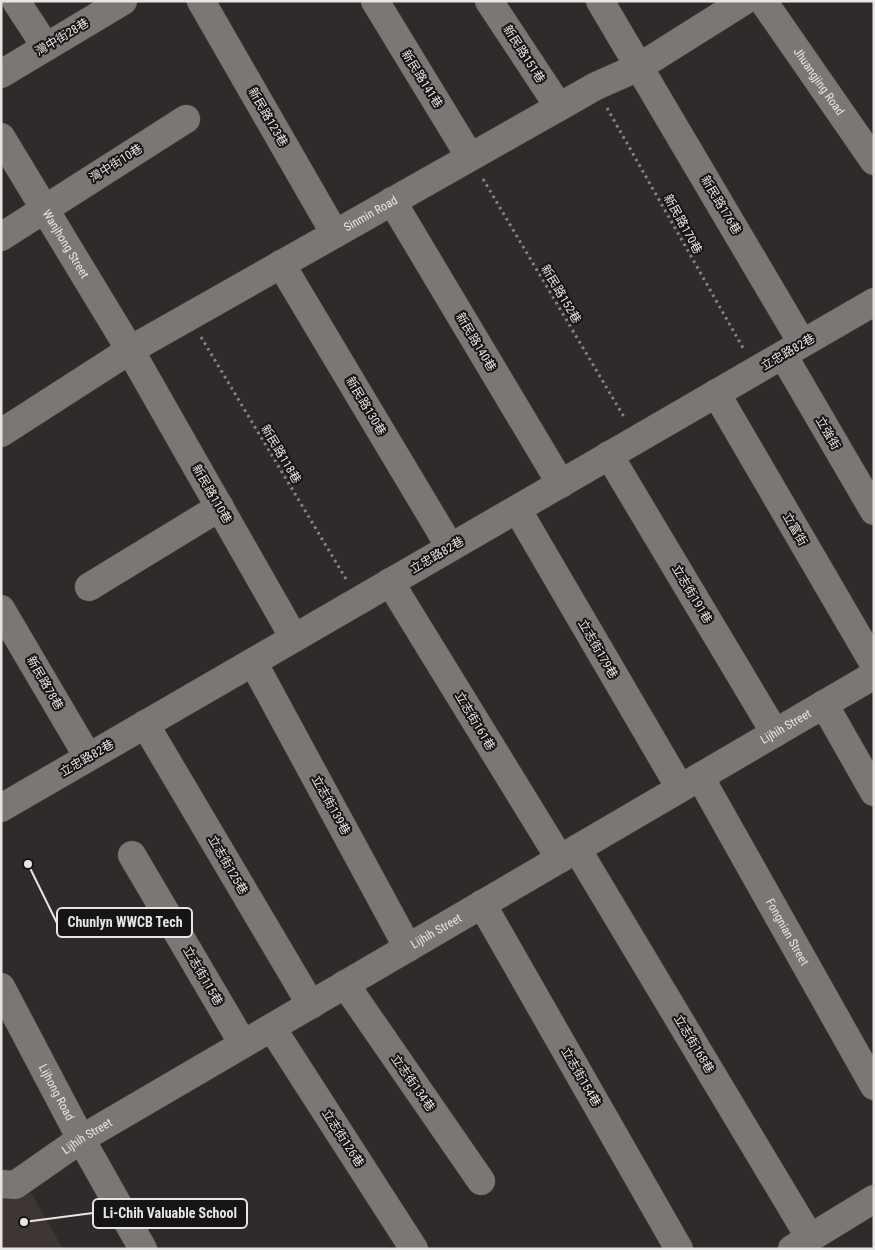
<svg xmlns="http://www.w3.org/2000/svg" width="875" height="1250" viewBox="0 0 875 1250" font-family="'Roboto Condensed','Noto Sans TC',sans-serif">
<style>
.built{fill:#3e3632}
.lines{fill:none;stroke-linecap:round;stroke-linejoin:round}
.minor-casing{stroke:#494645;stroke-width:29}
.path{stroke:#878483;stroke-width:3;stroke-dasharray:2.5 4;stroke-linecap:butt}
.minor{stroke:#7b7775;stroke-width:28}
.labels{text-anchor:middle;stroke-width:4;stroke-linejoin:round;paint-order:stroke}
.street-label{font-size:12px;fill:#e8e6e5;stroke:#161414}
.leader{fill:none;stroke:#e8e6e5;stroke-width:2}
.callout-dot{fill:#e8e6e5;stroke:#161414;stroke-width:2}
.callout{fill:#161414;stroke:#e8e6e5;stroke-width:2}
.callout-label{font-size:14px;text-anchor:middle;font-weight:bold;fill:#e8e6e5}
</style>
<rect width="100%" height="100%" fill="#2f2b2a"/>
<path class="built" d="M29,1189L63,1249H1V1195Z"/>
<g class="lines">
<g class="minor-casing">
<g id="minor">
<path d="M16,1L46,47"/>
<path d="M201,1L335,234"/>
<path d="M375,1L470,157"/>
<path d="M489,1L559,107"/>
<path d="M600,1L802,343"/>
<path id="s1" d="M763,1L874,161"/>
<path d="M1,74L123,1"/>
<path id="s2" d="M1,137L130,350L294,638"/>
<path d="M392,201L561,484"/>
<path d="M1,237L186,119"/>
<path d="M281,264L450,547"/>
<path d="M783,355L874,511"/>
<path d="M716,393L874,664"/>
<path id="s3" d="M1,433L130,350L596,86L639,67L744,1"/>
<path d="M609,455L775,733"/>
<path d="M517,509L680,788"/>
<path d="M390,582L560,859"/>
<path d="M89,587L220,507"/>
<path d="M1,609L88,757"/>
<path d="M253,662L408,948"/>
<path d="M824,704L874,792"/>
<path d="M145,724L311,1005"/>
<path id="s4" d="M700,777L874,1086"/>
<path d="M1,808L874,302"/>
<path d="M577,849L810,1238"/>
<path d="M132,855L243,1044"/>
<path d="M482,904L679,1249"/>
<path d="M345,984L481,1181"/>
<path id="s5" d="M1,987L81,1139L143,1249"/>
<path d="M272,1028L414,1249"/>
<path id="s6" d="M1,1184L15,1185L81,1139L874,675"/>
<path d="M792,1249L874,1199"/>
</g>
</g>
<path class="path" d="M607,108L743,348
M483,179L624,417
M201,337L346,579"/>
<use href="#minor" class="minor"/>
</g>
<g class="labels">
<g class="street-label">
<text transform="translate(62 37) rotate(-31)" y="4">灣中街28巷</text>
<text transform="translate(524 54) rotate(57)" y="4">新民路151巷</text>
<text transform="translate(422 79) rotate(58)" y="4">新民路141巷</text>
<text dy="4" stroke="none"><textPath href="#s1" startOffset="98">Jhuangjing Road</textPath></text>
<text transform="translate(268 117) rotate(60)" y="4">新民路123巷</text>
<text transform="translate(116 163) rotate(-32)" y="4">灣中街10巷</text>
<text transform="translate(721 205) rotate(59)" y="4">新民路176巷</text>
<text dy="4" stroke="none"><textPath href="#s3" startOffset="430">Sinmin Road</textPath></text>
<text transform="translate(683 224) rotate(61)" y="4">新民路170巷</text>
<text dy="4" stroke="none"><textPath href="#s2" startOffset="125">Wanjhong Street</textPath></text>
<text transform="translate(561 294) rotate(59)" y="4">新民路152巷</text>
<text transform="translate(476 342) rotate(59)" y="4">新民路140巷</text>
<text transform="translate(788 352) rotate(-30)" y="4">立忠路82巷</text>
<text transform="translate(366 406) rotate(59)" y="4">新民路130巷</text>
<text transform="translate(828 433) rotate(60)" y="4">立強街</text>
<text transform="translate(281 454) rotate(59)" y="4">新民路118巷</text>
<text transform="translate(212 494) rotate(60)" y="4">新民路110巷</text>
<text transform="translate(795 529) rotate(60)" y="4">立富街</text>
<text transform="translate(437 555) rotate(-30)" y="4">立忠路82巷</text>
<text transform="translate(692 594) rotate(59)" y="4">立志街191巷</text>
<text transform="translate(598 649) rotate(60)" y="4">立志街179巷</text>
<text transform="translate(45 683) rotate(60)" y="4">新民路78巷</text>
<text transform="translate(475 721) rotate(59)" y="4">立志街161巷</text>
<text dy="4" stroke="none"><textPath href="#s6" startOffset="911">Lijhih Street</textPath></text>
<text transform="translate(87 758) rotate(-30)" y="4">立忠路82巷</text>
<text transform="translate(331 805) rotate(61)" y="4">立志街139巷</text>
<text transform="translate(228 865) rotate(60)" y="4">立志街125巷</text>
<text dy="4" stroke="none"><textPath href="#s6" startOffset="506">Lijhih Street</textPath></text>
<text dy="4" stroke="none"><textPath href="#s4" startOffset="178">Fongnian Street</textPath></text>
<text transform="translate(203 976) rotate(60)" y="4">立志街115巷</text>
<text transform="translate(694 1044) rotate(59)" y="4">立志街168巷</text>
<text transform="translate(581 1077) rotate(60)" y="4">立志街154巷</text>
<text transform="translate(413 1083) rotate(55)" y="4">立志街134巷</text>
<text dy="4" stroke="none"><textPath href="#s5" startOffset="119">Lijhong Road</textPath></text>
<text dy="4" stroke="none"><textPath href="#s6" startOffset="101">Lijhih Street</textPath></text>
<text transform="translate(343 1138) rotate(57)" y="4">立志街126巷</text>
</g>
</g>
<path class="leader" d="M28 864L57 923M24 1222L93 1213"/>
<g class="callout-dot">
<circle cx="28" cy="864" r="5"/>
<circle cx="24" cy="1222" r="5"/>
</g>
<g class="callout">
<rect x="57" y="908" width="135" height="29" rx="5"/>
<rect x="93" y="1199" width="154" height="29" rx="5"/>
</g>
<g class="callout-label">
<text x="125" y="927">Chunlyn WWCB Tech</text>
<text x="170" y="1218">Li-Chih Valuable School</text>
</g>
<rect width="875" height="1250" fill="none" stroke="#e8e6e5" stroke-width="5"/>
</svg>
